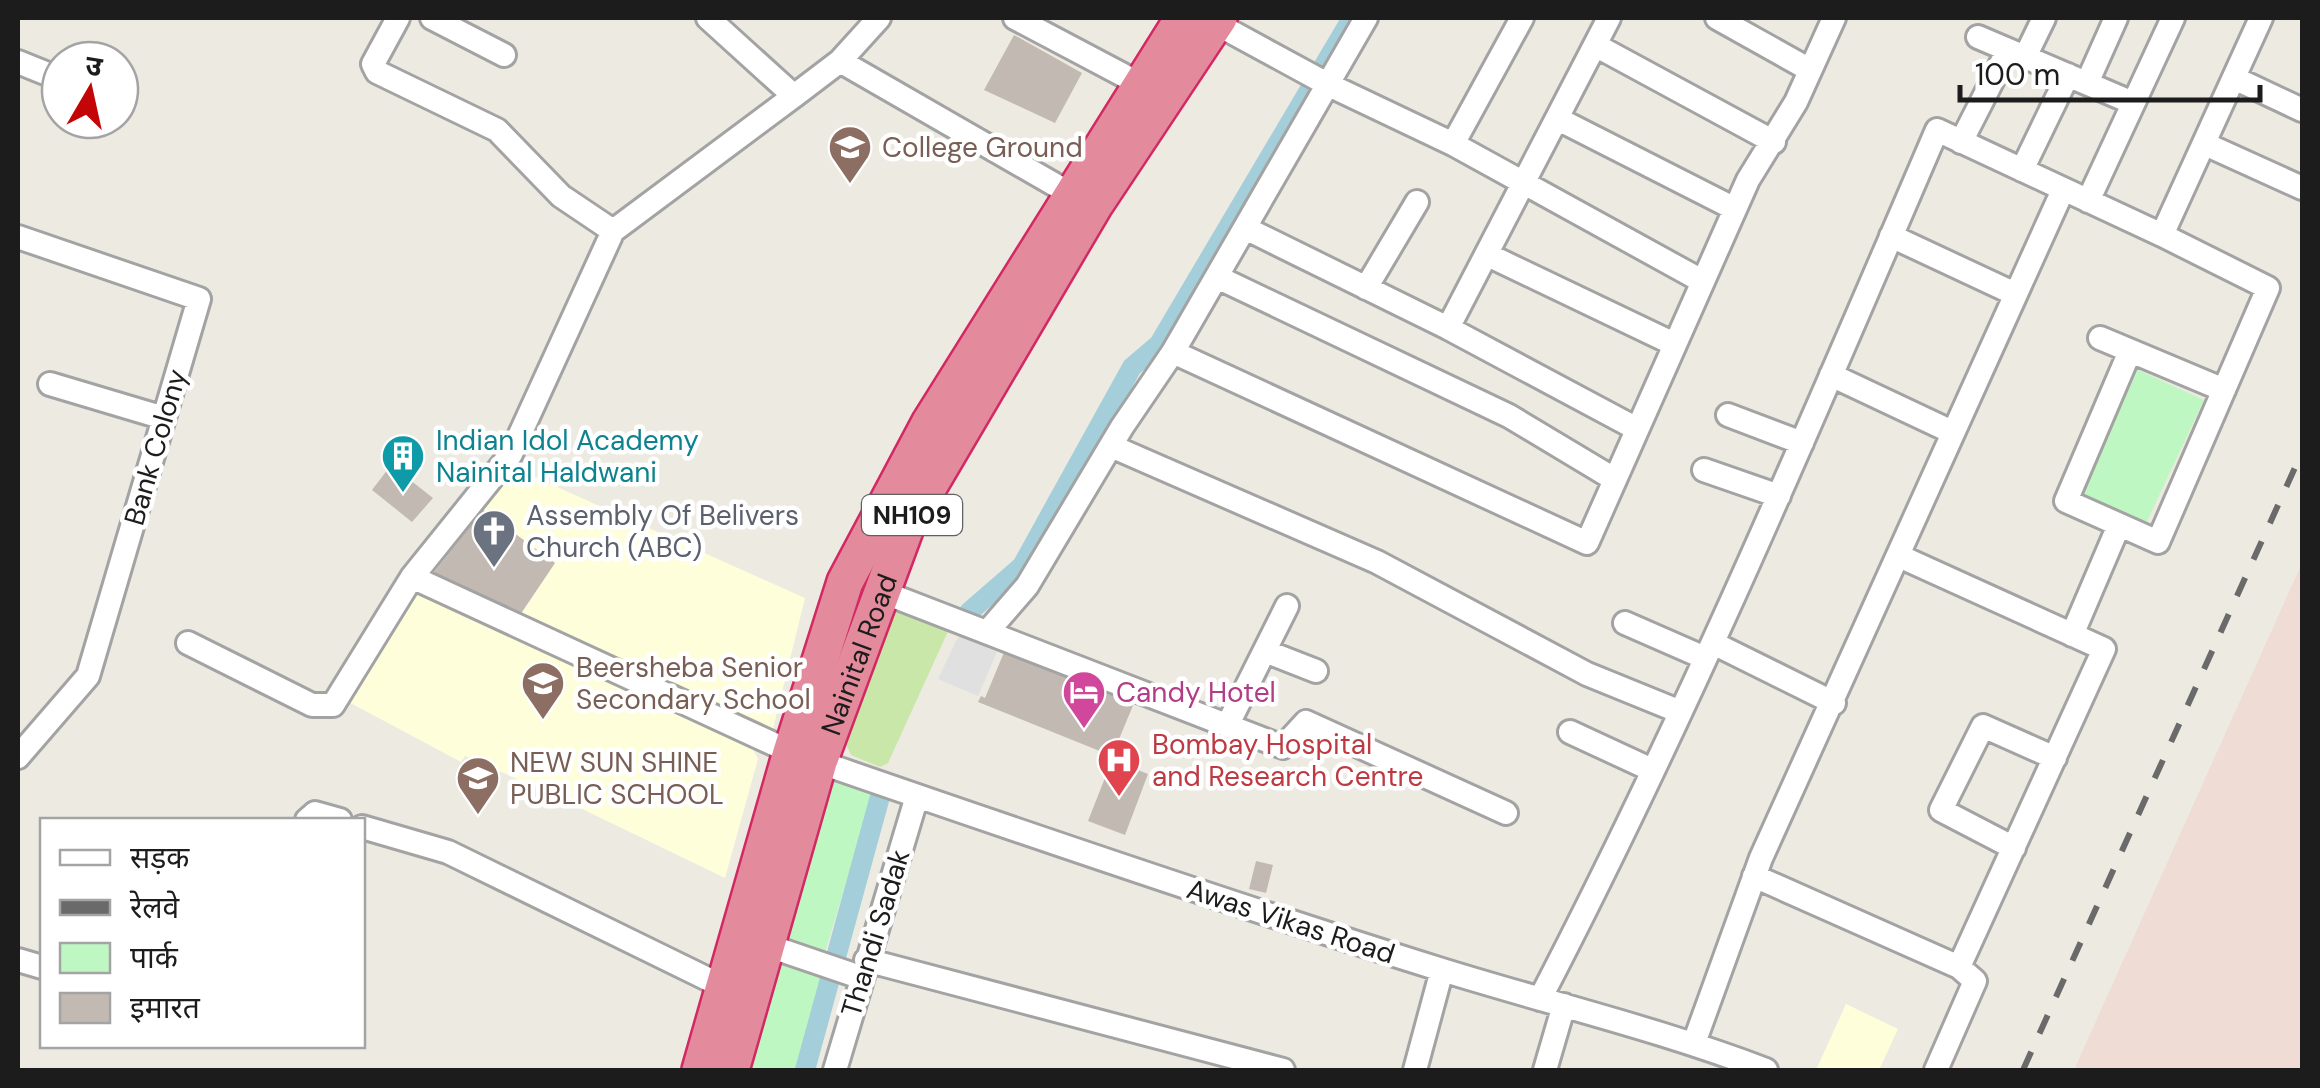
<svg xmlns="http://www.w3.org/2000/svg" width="2320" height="1088" viewBox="0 0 2320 1088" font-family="'DM Sans','Noto Sans Devanagari',sans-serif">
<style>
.education{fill:#fefedb}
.military{fill:#efdcd5}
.grass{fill:#c8e7a9}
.park{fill:#bff7c3}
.parking{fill:#e0e0e0}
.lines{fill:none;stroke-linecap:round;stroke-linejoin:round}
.canal{stroke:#a3ceda;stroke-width:20}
.building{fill:#c2b9b2}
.minor-casing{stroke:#a3a3a3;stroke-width:28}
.highway-casing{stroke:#d22864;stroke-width:40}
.minor{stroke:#fff;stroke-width:22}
.highway{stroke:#e38b9c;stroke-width:35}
.rail{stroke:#6a6a6a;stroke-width:6;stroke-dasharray:20 20;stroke-linecap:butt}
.labels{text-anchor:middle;stroke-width:9;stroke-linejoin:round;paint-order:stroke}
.shield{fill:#fff;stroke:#606060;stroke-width:2.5}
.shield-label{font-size:25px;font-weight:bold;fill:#1c1c1c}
.education-label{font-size:28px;fill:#785e54;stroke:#fff;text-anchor:start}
.culture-label{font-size:28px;fill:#0d838f;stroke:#fff;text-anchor:start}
.street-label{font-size:28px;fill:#1c1c1c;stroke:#fff}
.worship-label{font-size:28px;fill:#5b616d;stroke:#fff;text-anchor:start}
.hotel-label{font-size:28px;fill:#b23c85;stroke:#fff;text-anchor:start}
.health-label{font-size:28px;fill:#be3a42;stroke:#fff;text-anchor:start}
</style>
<rect width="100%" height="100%" fill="#edeae2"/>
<path class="education" d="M517,469L805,598L771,737L518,618L555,563L483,510Z
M414,588L749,742L758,759L725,878L547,792L465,756L461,762L343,699Z
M1846,1004L1898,1029L1879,1070H1816Z"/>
<path class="military" d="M2302,563V1070H2074Z"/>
<path class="grass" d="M901,609L950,627L888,763L880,767L851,755L844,740L893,611Z"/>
<path class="park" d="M2136,369L2204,400L2143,530L2076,499Z
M827,777L874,792L825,952L782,939Z
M771,963L822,976L797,1070H743Z"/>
<path class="parking" d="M959,635L997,652L978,696L938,679Z"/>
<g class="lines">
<path class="canal" d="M969,612L1022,566L1132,367L1159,344L1352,18
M805,1070L881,793"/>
</g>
<path class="building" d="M1014,35L1082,73L1055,123L984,90Z
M391,465L433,498L412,522L372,490Z
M483,510L555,563L518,618L432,575Z
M1005,650L1134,703L1112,756L978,702L981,696L985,698Z
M1112,760L1148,774L1125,835L1088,821Z
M1256,861L1273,865L1266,893L1249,889Z"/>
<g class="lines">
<g class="minor-casing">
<path id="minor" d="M398,18L373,64L377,72L497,130L561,196L613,231
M432,18L504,55
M708,18L794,96L840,61L1071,194
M1015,18L1140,84
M1717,18L1810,70
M1215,23L1329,85L1453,144L1702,281
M1978,37L2133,103
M1595,45L1774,142
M2025,57L2044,18
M840,61L879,18
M18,62L60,79
M2234,78L2302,110
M2087,83L2116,18
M1558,119L1735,209
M1961,142L2008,50
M1453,144L1522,18
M2205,144L2302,188
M2022,170L2068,75
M2088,201L2173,18
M1245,228L1448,328L1637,429
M1891,236L2013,293
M18,237L199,299L88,676L18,757
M1488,255L1674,344
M1217,277L1509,416L1614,479
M1366,288L1417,202
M1448,328L1609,18
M2100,338L2224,390
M2130,351L2066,501L2158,542L2268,288L2162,235
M1173,352L1587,543L1748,180L1796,102L1834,18
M1831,375L1952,432
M50,384L164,418
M1728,415L1802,443
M1111,446L1377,562L1587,674L1678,711
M1704,470L1779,496
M880,591L1283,747L1306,722L1506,813
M1625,623L1705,658
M988,631L1027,586L1122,427L1173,352L1366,18
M2072,635L2119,525
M188,643L312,705H333L412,577
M1713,643L1834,703
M1265,651L1316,671
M1228,724L1287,606
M1570,732L1652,770
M791,752L412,577L511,454L613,231L794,96
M819,762C1024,833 1231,904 1439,969C1548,1003 1659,1029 1766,1070
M307,820L315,813L340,820
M362,827L448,852L724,987
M2014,848L1941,810L1983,726L2055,758
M1754,876L1959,967L2104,649L1899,556
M766,945L860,977
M18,960L42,967
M866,960L1283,1070
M1540,999C1687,716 1811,423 1937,130L2162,235L2261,18
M1694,1043L1761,858L2063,190
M835,1070L917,796
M1415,1070L1442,970
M1545,1070L1564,1005
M1936,1070L1975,981L1959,967"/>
</g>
<g class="highway-casing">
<g id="highway">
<path d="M700,1070L791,752L845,582L930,422L1183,18"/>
<path id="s1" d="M731,1070L819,762L908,522L1094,206L1219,18"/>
</g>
</g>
<use href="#minor" class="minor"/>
<use href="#highway" class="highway"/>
<path class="rail" d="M2023,1070L2302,452"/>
</g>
<defs>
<g id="university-pin" transform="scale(2.25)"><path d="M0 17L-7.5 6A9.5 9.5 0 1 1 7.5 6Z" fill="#8d6e63" stroke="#fff"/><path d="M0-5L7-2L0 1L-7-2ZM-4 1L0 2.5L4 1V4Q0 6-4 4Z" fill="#fff"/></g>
<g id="building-pin" transform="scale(2.25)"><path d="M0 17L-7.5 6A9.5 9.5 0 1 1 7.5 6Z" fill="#0f9aa8" stroke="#fff"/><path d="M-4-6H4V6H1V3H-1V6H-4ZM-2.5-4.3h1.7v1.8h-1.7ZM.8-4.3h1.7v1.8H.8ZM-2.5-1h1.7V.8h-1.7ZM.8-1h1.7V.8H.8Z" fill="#fff"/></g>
<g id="church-pin" transform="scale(2.25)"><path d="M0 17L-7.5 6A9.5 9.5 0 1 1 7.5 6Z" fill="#6b7280" stroke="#fff"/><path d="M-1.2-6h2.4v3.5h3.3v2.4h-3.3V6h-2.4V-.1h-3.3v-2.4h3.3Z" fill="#fff"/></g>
<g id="school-pin" transform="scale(2.25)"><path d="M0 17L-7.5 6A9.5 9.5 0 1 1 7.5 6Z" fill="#8d6e63" stroke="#fff"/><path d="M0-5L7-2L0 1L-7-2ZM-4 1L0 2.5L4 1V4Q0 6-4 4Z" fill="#fff"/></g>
<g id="hotel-pin" transform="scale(2.25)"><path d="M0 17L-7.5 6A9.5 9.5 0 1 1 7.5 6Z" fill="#d1479c" stroke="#fff"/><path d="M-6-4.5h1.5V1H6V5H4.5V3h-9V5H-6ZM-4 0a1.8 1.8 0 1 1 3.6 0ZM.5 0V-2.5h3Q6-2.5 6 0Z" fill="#fff"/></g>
<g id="hospital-pin" transform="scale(2.25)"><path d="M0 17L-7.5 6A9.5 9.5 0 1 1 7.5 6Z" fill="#e0444e" stroke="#fff"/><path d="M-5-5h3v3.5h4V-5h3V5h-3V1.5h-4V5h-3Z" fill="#fff"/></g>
</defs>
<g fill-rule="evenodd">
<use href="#university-pin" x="850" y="147"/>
<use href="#building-pin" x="403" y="456"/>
<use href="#church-pin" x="494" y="531"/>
<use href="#school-pin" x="543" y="683"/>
<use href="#hotel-pin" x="1084" y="692"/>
<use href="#hospital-pin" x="1119" y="760"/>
<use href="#school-pin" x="478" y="778"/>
</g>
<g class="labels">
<rect class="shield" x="862" y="495" width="100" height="40" rx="8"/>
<g class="shield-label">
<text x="912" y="524">NH109</text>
</g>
<g class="education-label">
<text x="882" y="157">College Ground</text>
<text x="576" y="677">Beersheba Senior<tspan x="576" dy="32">Secondary School</tspan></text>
<text x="510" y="772">NEW SUN SHINE<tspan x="510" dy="32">PUBLIC SCHOOL</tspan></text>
</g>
<g class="culture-label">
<text x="436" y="450">Indian Idol Academy<tspan x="436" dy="32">Nainital Haldwani</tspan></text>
</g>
<g class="street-label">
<text transform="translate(155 447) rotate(-74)" y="10">Bank Colony</text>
<text dy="10" stroke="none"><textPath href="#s1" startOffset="435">Nainital Road</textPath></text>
<text transform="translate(1291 921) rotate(18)" y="10">Awas Vikas Road</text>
<text transform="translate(875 933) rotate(-73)" y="10">Thandi Sadak</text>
</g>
<g class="worship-label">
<text x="526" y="525">Assembly Of Belivers<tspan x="526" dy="32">Church (ABC)</tspan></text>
</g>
<g class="hotel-label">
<text x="1116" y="702">Candy Hotel</text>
</g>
<g class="health-label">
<text x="1152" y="754">Bombay Hospital<tspan x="1152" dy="32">and Research Centre</tspan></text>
</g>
</g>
<rect width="2320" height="1088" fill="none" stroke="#1c1c1c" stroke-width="40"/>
<rect x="40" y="818" width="325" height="230" fill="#ffffff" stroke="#a4a4a4" stroke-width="2.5"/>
<rect x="60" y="850" width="50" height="15" fill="#ffffff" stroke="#a4a4a4" stroke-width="2.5"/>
<text x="130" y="868" font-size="30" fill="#1c1c1c">सड़क</text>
<rect x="60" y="900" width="50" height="15" fill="#6a6a6a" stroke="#a4a4a4" stroke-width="2.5"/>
<text x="130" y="918" font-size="30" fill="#1c1c1c">रेलवे</text>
<rect x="60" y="943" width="50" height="30" fill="#bff7c3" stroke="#a4a4a4" stroke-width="2.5"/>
<text x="130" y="968" font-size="30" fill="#1c1c1c">पार्क</text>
<rect x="60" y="993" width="50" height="30" fill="#c2b9b2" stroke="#a4a4a4" stroke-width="2.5"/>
<text x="130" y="1018" font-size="30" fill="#1c1c1c">इमारत</text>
<g transform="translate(90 90) rotate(9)"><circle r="48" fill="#ffffff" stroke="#a4a4a4" stroke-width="2.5"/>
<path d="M0-8L18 38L0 25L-18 38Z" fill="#c30507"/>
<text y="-15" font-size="28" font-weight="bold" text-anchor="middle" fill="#1c1c1c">उ</text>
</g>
<path d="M1960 85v15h300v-15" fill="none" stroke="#1c1c1c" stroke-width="5"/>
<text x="1975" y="85" font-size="30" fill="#1c1c1c" stroke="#ffffff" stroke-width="8" paint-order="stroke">100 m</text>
</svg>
